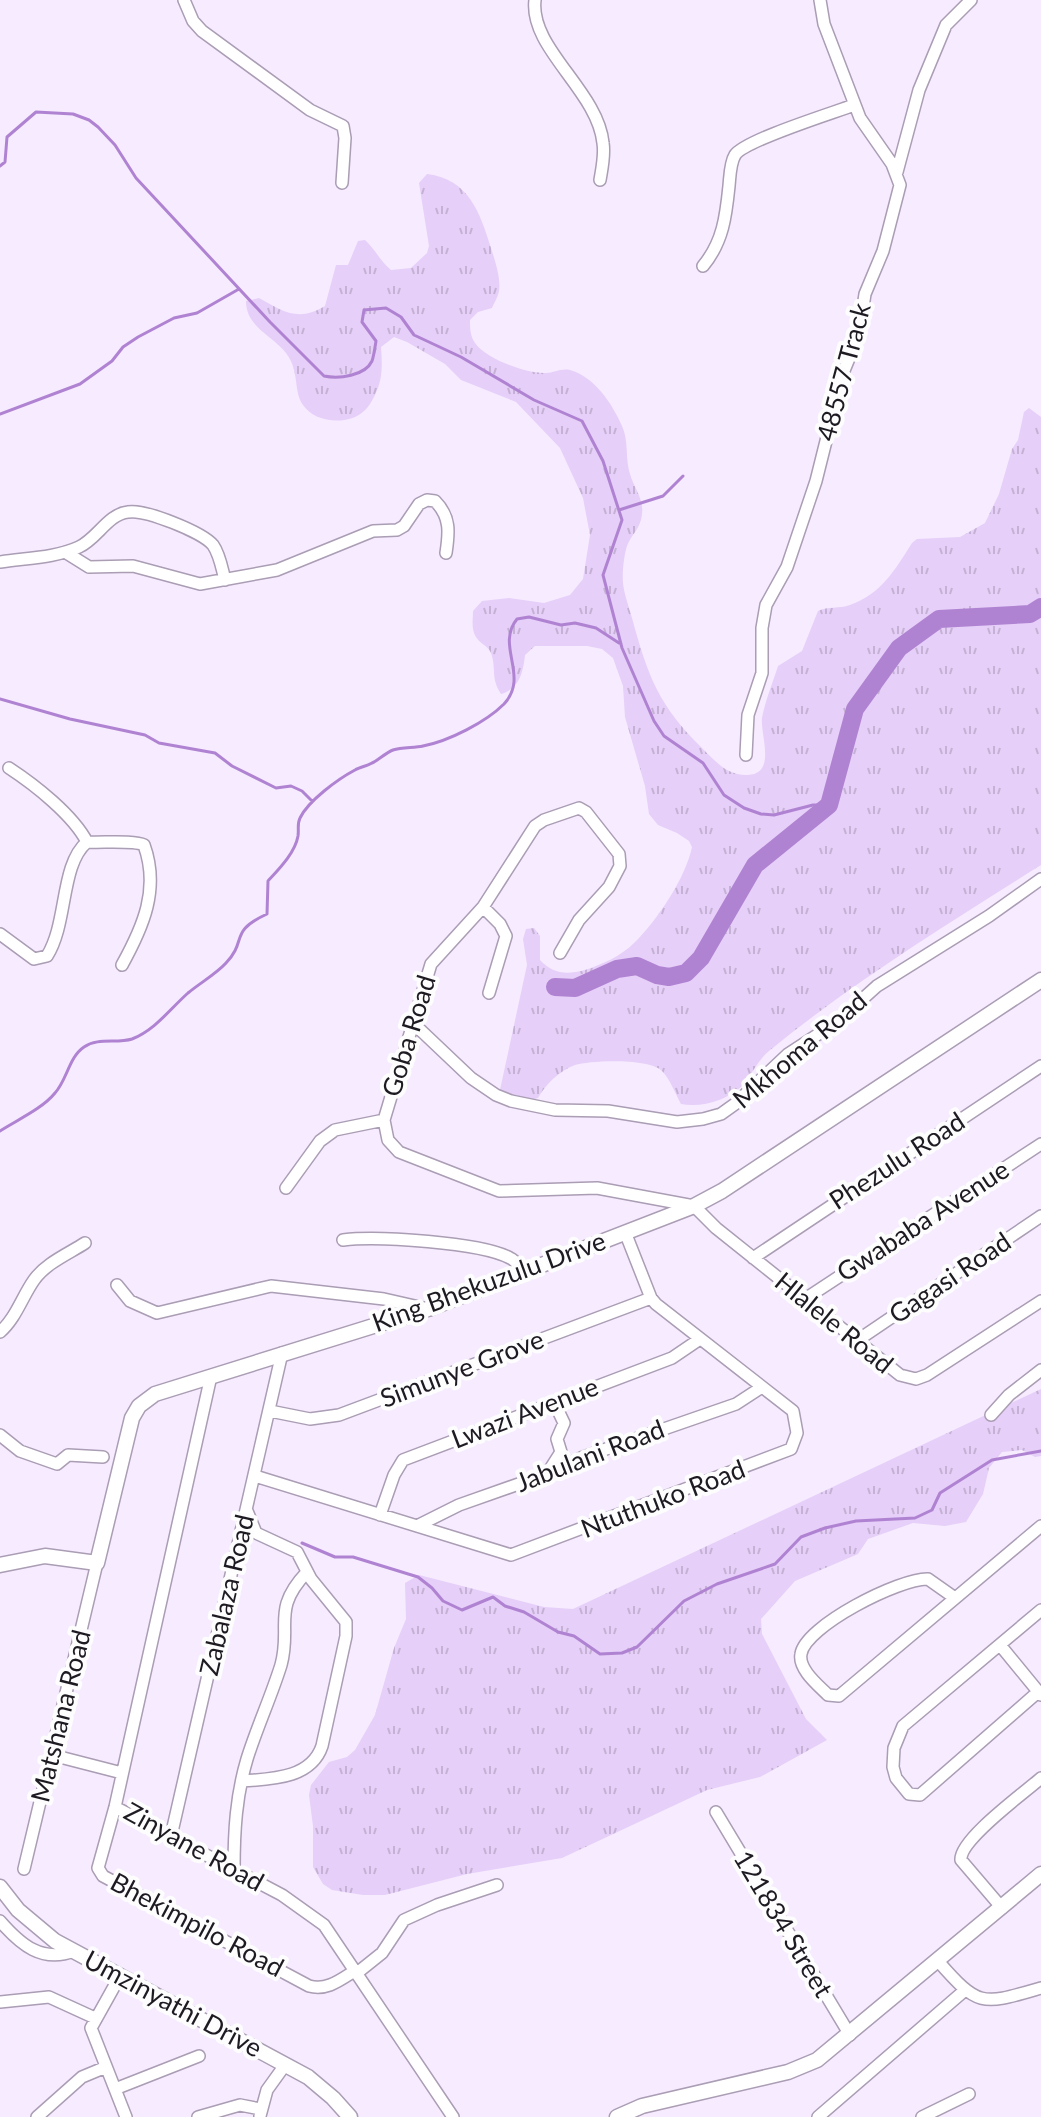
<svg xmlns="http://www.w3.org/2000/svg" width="1041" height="2117" viewBox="0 0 1041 2117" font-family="Lato,sans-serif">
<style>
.grass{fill:url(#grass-tufts)}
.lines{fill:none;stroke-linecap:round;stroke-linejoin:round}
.stream{stroke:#b083d2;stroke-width:3}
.river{stroke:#b083d2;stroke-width:18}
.minor-casing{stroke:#aa9db4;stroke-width:14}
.tertiary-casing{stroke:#aa9db4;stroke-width:17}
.minor{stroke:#fff;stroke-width:11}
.tertiary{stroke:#fff;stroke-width:14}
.labels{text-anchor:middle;stroke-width:8;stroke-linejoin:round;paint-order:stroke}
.street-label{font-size:26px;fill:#1e1a22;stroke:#fdfdfd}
</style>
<defs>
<pattern id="grass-tufts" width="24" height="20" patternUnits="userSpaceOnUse" patternTransform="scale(2)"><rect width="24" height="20" fill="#e6cff8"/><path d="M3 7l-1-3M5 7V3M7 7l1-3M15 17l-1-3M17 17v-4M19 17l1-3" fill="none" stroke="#c5b1d4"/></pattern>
</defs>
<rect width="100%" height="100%" fill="#f6ebff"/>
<path class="grass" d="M427,174C469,179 480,213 491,248C495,261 501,278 499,291C498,297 494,303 492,308L478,312L470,320C470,328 470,336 475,343C486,359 527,374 546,373C554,373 561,368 570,370C595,377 613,405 622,426C629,441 625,459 630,474C634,488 644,499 642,514C641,528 631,535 627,546C624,555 622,573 623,583C624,594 629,607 632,618C648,677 659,706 703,749C716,762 728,776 748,775C777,774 760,734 762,718C765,701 773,682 778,666L802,651L818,611C828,606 839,609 850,605C881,594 895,570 912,543L917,539L960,537L985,523L999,494L1012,449L1018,440L1024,412L1029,408L1041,417V865C949,923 853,982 769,1051C758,1060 752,1074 743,1085C728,1100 702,1108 681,1104C675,1093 670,1079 662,1071C650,1058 591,1060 575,1065C559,1071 546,1084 538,1098C524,1103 513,1097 500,1090L527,965L523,939L526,929L534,928L540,936V960C553,974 566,975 585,970C603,964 621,956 634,943C657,921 686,877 692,847L689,841L677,833L658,825L649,814L645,786L625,717L623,686L613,658L602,649L587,646H535L525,655C523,672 520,688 501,694C491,678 496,672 492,656C490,646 481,645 476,637C471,630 473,619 473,611L482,601L509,598L544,603L570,595L583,579L590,535L583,498L560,448L516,402L461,380L445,364L407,342L394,337L381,347C382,361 383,377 377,390C375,396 369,407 364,411C348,426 315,423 303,405C293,391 300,371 286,353C272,335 246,327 246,301L259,298C284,312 298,322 325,306L336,265H348L358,241L365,240C375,249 380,261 391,270L411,268L427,253L429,246L419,183Z
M1041,1389V1456L1035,1457L1022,1450L1002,1452L989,1468L983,1494L966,1522L945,1526L913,1523L868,1539L858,1554L795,1581L761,1619L762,1634L806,1719L827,1740L760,1777L707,1790L562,1858L467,1874L385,1895H363L332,1890L323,1884L313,1867V1826L309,1795L311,1785L329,1762L347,1757L355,1750L375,1715L394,1648L406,1619L405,1583L419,1575L544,1607L573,1609Z"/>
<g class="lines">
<path class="stream" d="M0,166L5,162L7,137L36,112L73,114L89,120L98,127L115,145L136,178L270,322L324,376C339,379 365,376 372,361C374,355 375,347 376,341L362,322L364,310L386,308L401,317L414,335L461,357L534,400L582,421L603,461L622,520L603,575L622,648L654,721L664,736L703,763L724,795L744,808L761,814L774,815L813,805H829
M0,414L80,384L112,361L123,347L138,337L174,318L197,313L239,289
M619,510L663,496L683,476
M0,699L70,719L145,735L159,743L215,753L232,766L276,788L291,786L302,791L312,801
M0,1131C17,1120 42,1109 55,1093C67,1080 69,1057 84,1047C98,1037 117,1044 132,1039C155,1030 170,1009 188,993C200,983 216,974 226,963C248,940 228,932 267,914L268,881C279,869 295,853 298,836C299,829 297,824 300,818C308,801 338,779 355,770C360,767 367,766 372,763C379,760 385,753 393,750C402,747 414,748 423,746C449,741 486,722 504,704C530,676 495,646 517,619L529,617L561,625L575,623L596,628L619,643
M302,1543L335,1557H353L418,1577L432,1588L443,1601L462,1610L493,1597L505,1606L524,1612L558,1632L574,1636L600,1654L622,1653L637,1647L684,1601L717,1584L775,1564L801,1537L825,1528L856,1521L915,1518L932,1510L940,1493L992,1460L1041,1451"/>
<path class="river" d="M555,987L575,988L617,969L637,966L657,975L669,977L686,973L701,958L755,865L829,805L855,709L899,648L939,619L1030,614L1041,607"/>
<g class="minor-casing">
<path id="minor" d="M184,0L193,21L202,31L310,110L343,126L345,138L342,183
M535,0C529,48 598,91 603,143C605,155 602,168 600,180
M897,172L919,90L946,25L971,0
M703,266C723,242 726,216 729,186C730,176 730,163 735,155C745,140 833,113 854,105
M65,552L89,567L133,566L200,584L277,570L373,531L397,530L404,526L419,504L427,500L435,501C451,517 449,533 446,553
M0,562C25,558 55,558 79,547C97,539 108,514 128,512C145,509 202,532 213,545C220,555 222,569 225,580
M746,755L748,715L762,673V628L766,605L787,567L816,481L843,373L859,334L865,294L883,251L900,185L892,164L860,118L824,24L820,0
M87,842C101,843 134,840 144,845C160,889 143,927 122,965
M483,907L500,924L506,936L489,993
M0,934L34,959L47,956C68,923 60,865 87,842C73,815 35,785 9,768
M560,953L579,920L609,887L620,866L619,854L586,812L579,808L544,820L535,826L483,907L431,964L384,1120L388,1140L399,1152L499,1191L597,1188L694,1206L716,1228L900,1375L916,1379L927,1375L1041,1301
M413,1023L471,1078L496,1095L511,1101L555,1110L608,1111L677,1122L703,1119L721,1114L735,1104L788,1054L837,1022L877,986L989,916L1041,879
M286,1188L320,1141L335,1130L384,1120
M343,1240C377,1236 480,1242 510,1258C515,1260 519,1266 523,1271
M753,1258L1041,1066
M117,1285L130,1301L157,1313L271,1286L384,1299L428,1309
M805,1299L1041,1144
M0,1332C16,1318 22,1297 34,1280C46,1263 68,1254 85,1243
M858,1340L1041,1216
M211,1376L115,1807L98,1868L103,1876L309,1986C327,1991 340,1980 356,1970
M270,1411L310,1419L339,1415L651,1298
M991,1415L1009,1395L1041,1370
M0,1435L20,1451L57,1464L68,1455L103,1457
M547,1474L561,1452L557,1439L564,1423L554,1402
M255,1476L511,1555L791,1449L797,1433L793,1411L656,1304L651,1298L625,1232
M380,1515L394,1475L403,1460L672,1358L700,1339
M417,1526L459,1505L547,1474L583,1457L736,1404L762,1387
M955,1598L928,1579C900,1578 805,1626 801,1654C798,1669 818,1685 828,1695L839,1696L1041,1526
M1000,1645L1041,1695
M1038,1692L920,1795L909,1794L896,1778L893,1767L894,1748L903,1726L1041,1610
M52,1755L122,1773
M242,1781C270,1779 311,1779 322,1746L346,1636V1622L311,1579L297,1552L256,1533L247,1511
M115,1807L282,1895L324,1925L453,2117
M716,1812L850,2035
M171,1836L282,1353
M24,1869L97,1563
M234,1870C234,1831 236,1796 247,1759C257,1727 271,1697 281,1665C292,1625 271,1610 307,1572
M1002,1908L961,1860C959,1840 1024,1793 1041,1778
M0,1921C21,1945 42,1963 74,1951
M938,1961C979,2008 982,2005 1041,1988
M357,1973L382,1953L404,1920L437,1905L497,1885
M120,1976L91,2028L126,2117
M0,2002L49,1997L95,2018
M115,2089L199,2056
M260,2116L267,2090L285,2065
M37,2117L82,2077L106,2067
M198,2117L240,2105L260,2109
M818,2117L964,1991
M922,2117L969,2094"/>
</g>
<g class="tertiary-casing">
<path id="tertiary" d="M0,1565L45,1556L97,1563L132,1418L139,1406L155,1394L428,1309L694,1206L722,1191L1041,980
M0,1887L18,1910L55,1941L308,2077L333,2098L350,2117
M617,2117L642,2106L788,2072L817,2060L1041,1874"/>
</g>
<use href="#minor" class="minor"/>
<use href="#tertiary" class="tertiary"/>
</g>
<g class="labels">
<g class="street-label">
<text transform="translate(844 372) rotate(-75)" y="9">48557 Track</text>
<text transform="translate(409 1036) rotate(-73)" y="9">Goba Road</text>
<text transform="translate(800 1050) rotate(-40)" y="9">Mkhoma Road</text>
<text transform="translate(897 1161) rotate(-33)" y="9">Phezulu Road</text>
<text transform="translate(923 1221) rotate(-33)" y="9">Gwababa Avenue</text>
<text transform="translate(950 1278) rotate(-34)" y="9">Gagasi Road</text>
<text transform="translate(489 1282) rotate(-20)" y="9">King Bhekuzulu Drive</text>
<text transform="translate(834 1323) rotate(39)" y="9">Hlalele Road</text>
<text transform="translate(462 1369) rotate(-21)" y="9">Simunye Grove</text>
<text transform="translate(525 1413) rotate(-21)" y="9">Lwazi Avenue</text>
<text transform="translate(590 1456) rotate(-21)" y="9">Jabulani Road</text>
<text transform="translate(663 1499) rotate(-21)" y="9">Ntuthuko Road</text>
<text transform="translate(227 1595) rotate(-77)" y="9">Zabalaza Road</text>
<text transform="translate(61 1716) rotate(-76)" y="9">Matshana Road</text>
<text transform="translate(194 1847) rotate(29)" y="9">Zinyane Road</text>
<text transform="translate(783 1924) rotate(59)" y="9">121834 Street</text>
<text transform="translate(197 1925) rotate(28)" y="9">Bhekimpilo Road</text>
<text transform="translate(173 2004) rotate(28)" y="9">Umzinyathi Drive</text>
</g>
</g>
</svg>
